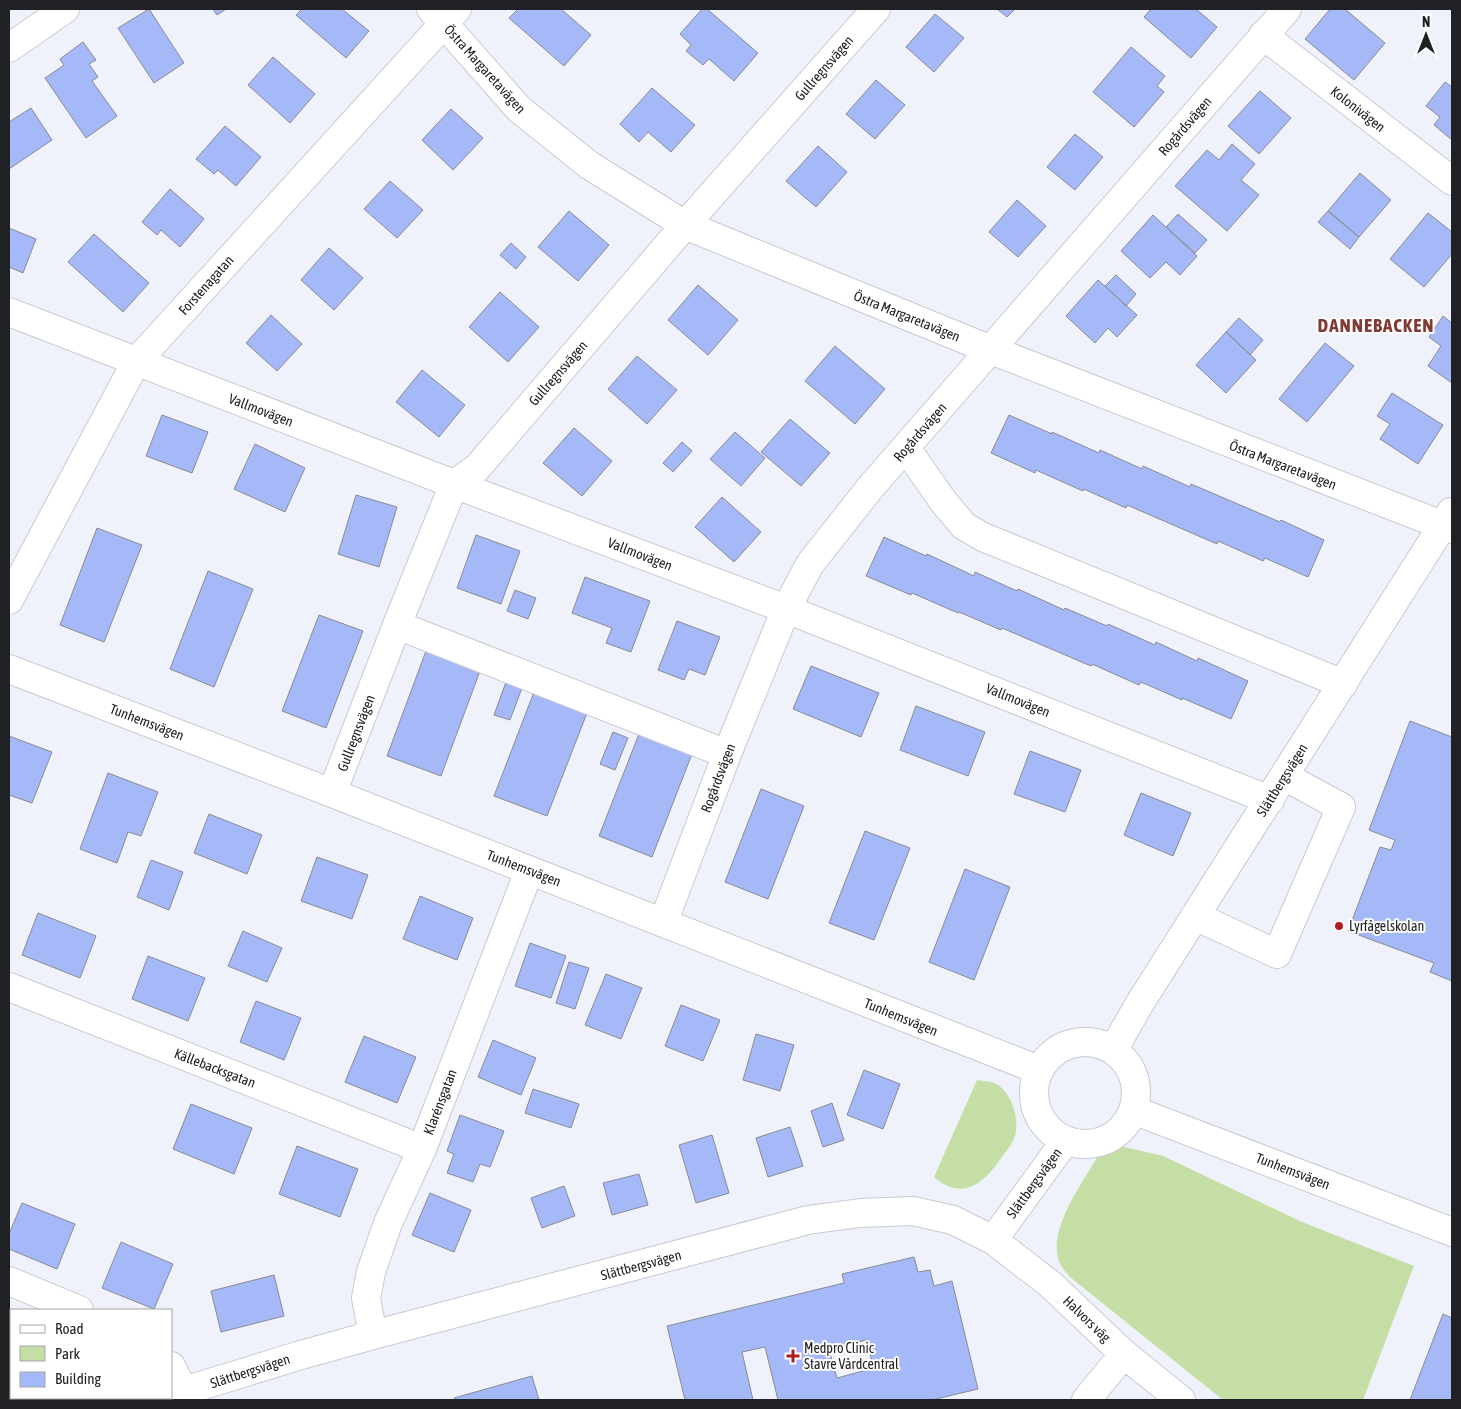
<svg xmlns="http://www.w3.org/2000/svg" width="1461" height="1409" viewBox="0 0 1461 1409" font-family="'Asap Condensed',sans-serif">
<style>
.green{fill:#c5dea6}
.building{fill:#a5b8f7;stroke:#898b92;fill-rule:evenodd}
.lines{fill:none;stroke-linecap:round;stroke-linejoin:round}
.minor-casing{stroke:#c7cad2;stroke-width:30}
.minor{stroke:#fff;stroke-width:28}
.poi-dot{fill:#af1d1f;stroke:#fff;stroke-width:2}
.labels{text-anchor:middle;stroke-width:4;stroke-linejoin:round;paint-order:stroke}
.street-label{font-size:14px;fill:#202124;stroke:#fff}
.poi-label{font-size:14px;fill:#202124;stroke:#fff;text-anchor:start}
.district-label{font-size:19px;font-weight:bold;letter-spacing:1px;fill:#813a34;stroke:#fff}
</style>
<rect width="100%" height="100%" fill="#eff2fa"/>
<path class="green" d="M977,1080C982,1081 991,1081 996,1084C1012,1092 1021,1122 1014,1138C1012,1145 1006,1151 1002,1157C984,1183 963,1202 934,1177Z
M1125,1147L1163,1156L1302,1222L1414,1266L1363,1400H1223L1070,1277C1067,1273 1061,1267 1059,1261C1047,1229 1085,1179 1101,1151Z"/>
<path class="building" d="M149,9L184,63L154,83L118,28Z
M213,9H226L217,15Z
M302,9H342L369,31L346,58L296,15Z
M518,9H561L591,35L564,66L509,18Z
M702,9H707L758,53L734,81L709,59L703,65L686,51L691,45L680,34Z
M997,9H1015L1007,17Z
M1151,9H1196L1217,27L1191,58L1144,17Z
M1330,9H1345L1385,43L1354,80L1305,39Z
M935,14L964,38L934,72L906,47Z
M83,42L96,60L89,64L98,77L92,81L117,116L86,138L45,78L64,65L60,59Z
M1131,47L1165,76L1157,86L1164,92L1134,127L1093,92Z
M273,57L315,94L290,123L248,85Z
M876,80L905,105L875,139L846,114Z
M1445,82L1452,87V140L1434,125L1440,117L1426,106Z
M652,88L695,125L671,152L648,132L639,142L620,124Z
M1260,91L1291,118L1259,154L1228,126Z
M31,108L52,140L9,169V122Z
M451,109L483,138L453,170L422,140Z
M225,126L261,157L236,186L218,170L214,174L196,159Z
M1075,134L1103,157L1075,190L1047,167Z
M1232,144L1255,164L1241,180L1259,195L1227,231L1175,186L1207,150L1219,160Z
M818,146L847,172L816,207L786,181Z
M1360,173L1391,200L1359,237L1328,211Z
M390,181L423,210L397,238L364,209Z
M170,189L204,219L180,247L161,230L157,235L142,222Z
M1017,200L1046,226L1018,257L989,232Z
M569,211L609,245L578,281L538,247Z
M1328,211L1359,237L1350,249L1318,222Z
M1428,213L1452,232V254L1424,287L1390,259Z
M1178,214L1207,240L1195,253L1166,227Z
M1153,215L1197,256L1180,275L1166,262L1150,278L1121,251Z
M9,228L36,239L23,273L9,267Z
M94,234L149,283L123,312L68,262Z
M511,243L526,257L516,269L500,255Z
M329,248L363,278L334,310L301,280Z
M1116,275L1136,294L1126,306L1105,286Z
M1098,280L1137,315L1117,337L1108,328L1095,343L1066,316Z
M698,285L738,320L708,355L668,320Z
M500,292L539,327L508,362L469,327Z
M271,315L302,344L277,371L246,343Z
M1443,316L1452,323V383L1428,366L1441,346L1429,337Z
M1239,318L1263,340L1250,355L1226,332Z
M1226,332L1256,360L1226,393L1196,365Z
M1325,343L1354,366L1307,422L1279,399Z
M835,346L885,389L855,424L805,381Z
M637,356L677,390L647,424L608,389Z
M422,370L465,405L439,437L396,402Z
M1392,393L1443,425L1418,464L1380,439L1390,424L1377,416Z
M162,415L208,432L192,473L146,456Z
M1009,415L1052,434V432L1099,453L1100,450L1142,469L1143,466L1190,487L1191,484L1280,522L1281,520L1324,540L1308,577L1265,558L1263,561L1218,541L1217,544L1127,505L1126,508L1084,489L1083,491L1036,470L1035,473L991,453Z
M790,419L830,453L801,486L761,452Z
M574,428L612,461L582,496L543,463Z
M735,432L765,458L741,486L710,459Z
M682,442L692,451L673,472L663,463Z
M255,444L305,468L285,512L234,489Z
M356,495L397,507L379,567L338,554Z
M722,497L761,532L734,562L695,527Z
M97,528L142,545L104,642L60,625Z
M476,535L520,551L501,604L457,588Z
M884,537L926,556L927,554L974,576L975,572L1017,591L1018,589L1064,610L1065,608L1107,626L1108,624L1155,645L1156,642L1197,661L1198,658L1248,681L1231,719L1182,698V700L1141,682L1139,685L1092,664L1091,666L1002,628L1001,630L959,612L958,613L912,593L911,595L866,576Z
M208,571L253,589L214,687L170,669Z
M585,577L650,601L631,652L606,643L612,628L572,613Z
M515,590L536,598L528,619L507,611Z
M319,615L363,631L326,728L282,711Z
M677,621L720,637L705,675L689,669L684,680L658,670Z
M426,651L480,671L441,776L387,756Z
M811,666L879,693L861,737L793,709Z
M506,682L522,688L510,720L494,715Z
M534,692L587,713L547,816L494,796Z
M916,706L985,732L968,776L900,750Z
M1410,721L1452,737V981L1430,972L1434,963L1348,931L1380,847L1391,850L1395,840L1369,830Z
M613,732L628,738L615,770L600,764Z
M639,734L692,754L652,857L599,836Z
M9,736L52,752L32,803L9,795Z
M1030,751L1081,770L1065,812L1014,794Z
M108,773L158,792L141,836L128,832L117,863L80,849Z
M761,789L804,806L768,899L725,882Z
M1141,793L1191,813L1173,856L1124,835Z
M209,814L262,835L247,874L194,853Z
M865,831L910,848L874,940L829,923Z
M317,857L368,875L352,919L301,901Z
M151,860L183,872L169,910L137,897Z
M965,869L1010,887L974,980L929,962Z
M420,896L473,918L457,960L403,939Z
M38,913L96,936L80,978L22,955Z
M243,931L282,948L267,982L228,966Z
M530,943L566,956L551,998L515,986Z
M148,956L205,978L188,1021L132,999Z
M569,962L589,968L575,1009L556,1003Z
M606,974L642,988L621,1039L585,1025Z
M256,1001L301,1018L284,1060L240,1042Z
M681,1005L720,1020L703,1061L665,1046Z
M756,1034L794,1045L780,1091L743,1080Z
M364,1036L416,1057L397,1103L345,1082Z
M493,1040L536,1058L521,1095L478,1077Z
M864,1070L900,1084L883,1129L847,1115Z
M533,1089L579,1104L571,1128L525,1113Z
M832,1103L844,1140L823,1147L811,1111Z
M191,1104L252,1128L234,1174L173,1149Z
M460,1115L504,1131L490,1167L480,1164L473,1182L447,1173L454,1154L447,1151Z
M790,1127L803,1166L768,1177L756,1138Z
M712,1135L729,1193L696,1203L679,1145Z
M297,1146L358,1169L340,1217L279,1194Z
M639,1174L648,1205L612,1215L603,1183Z
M564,1186L575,1216L542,1228L531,1198Z
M430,1193L471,1210L454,1252L412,1235Z
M22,1203L75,1224L57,1269L9,1249V1234Z
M121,1242L173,1264L154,1309L102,1288Z
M914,1257L918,1272L930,1270L934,1286L952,1281L978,1389L932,1400H778L765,1347L742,1352L753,1400H685L667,1326L844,1283L842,1274ZM866,1340L874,1368L837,1378L829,1350Z
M274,1275L284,1316L221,1332L211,1291Z
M1443,1314L1452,1318V1400H1410Z
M9,1336L11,1337V1368L9,1367Z
M532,1376L539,1400H455L454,1398Z"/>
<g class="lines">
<g class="minor-casing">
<path id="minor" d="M431,9L519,109L589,165L685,225L991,350L1452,529
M1263,35L1452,181
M9,48L65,9
M9,312L454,484L786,609L1270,800
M906,448L943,501L964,526L983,537L1343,684
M9,600L136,362L457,9
M397,625L727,754
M9,669L332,793L1039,1070
M332,793L397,625L454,484L477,468L685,225L876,9
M1195,916L1277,954L1341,807L1284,776
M663,923L727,754L786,609L810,564L870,488L1287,9
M9,987L422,1149
M1034 1093a51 51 0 1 1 102 0a51 51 0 1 1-102 0Z
M1113,1050L1140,1003L1451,512
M1133,1110L1452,1232
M993,1240L1066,1140
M9,1281L79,1310
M373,1335L366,1298L371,1272L388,1223L422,1149L529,871
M171,1366L188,1400
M171,1395L301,1355L373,1335L808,1220L860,1213L913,1211L953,1220L993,1240L1050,1284L1124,1354L1181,1400
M1086,1400L1124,1354"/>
</g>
<use href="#minor" class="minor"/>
</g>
<g class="poi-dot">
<circle cx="1339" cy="926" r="5"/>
<path d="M790.5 1348.5h5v5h5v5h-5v5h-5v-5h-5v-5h5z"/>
</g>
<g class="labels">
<g class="street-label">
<text transform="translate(824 68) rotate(-49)" y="5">Gullregnsvägen</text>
<text transform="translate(485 69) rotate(48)" y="5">Östra Margaretavägen</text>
<text transform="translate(1358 109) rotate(38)" y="5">Kolonivägen</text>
<text transform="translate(1185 126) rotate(-49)" y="5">Rogårdsvägen</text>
<text transform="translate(206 285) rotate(-48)" y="5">Forstenagatan</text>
<text transform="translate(907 316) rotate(22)" y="5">Östra Margaretavägen</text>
<text transform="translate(558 373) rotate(-49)" y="5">Gullregnsvägen</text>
<text transform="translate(261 410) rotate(21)" y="5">Vallmovägen</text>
<text transform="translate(920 432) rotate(-49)" y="5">Rogårdsvägen</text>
<text transform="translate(1283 465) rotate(21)" y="5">Östra Margaretavägen</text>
<text transform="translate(640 554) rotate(21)" y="5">Vallmovägen</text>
<text transform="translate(1018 700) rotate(22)" y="5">Vallmovägen</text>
<text transform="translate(147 722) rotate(21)" y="5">Tunhemsvägen</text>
<text transform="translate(356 733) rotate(-69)" y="5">Gullregnsvägen</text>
<text transform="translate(718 778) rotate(-69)" y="5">Rogårdsvägen</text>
<text transform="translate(1282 780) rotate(-58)" y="5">Slättbergsvägen</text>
<text transform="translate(524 868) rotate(21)" y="5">Tunhemsvägen</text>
<text transform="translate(901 1017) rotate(22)" y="5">Tunhemsvägen</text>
<text transform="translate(215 1068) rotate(21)" y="5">Källebacksgatan</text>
<text transform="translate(440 1102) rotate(-69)" y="5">Klarénsgatan</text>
<text transform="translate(1293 1171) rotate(21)" y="5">Tunhemsvägen</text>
<text transform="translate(1034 1183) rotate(-54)" y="5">Slättbergsvägen</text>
<text transform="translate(641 1265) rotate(-15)" y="5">Slättbergsvägen</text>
<text transform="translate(1087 1319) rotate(44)" y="5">Halvors väg</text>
<text transform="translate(250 1371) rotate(-18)" y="5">Slättbergsvägen</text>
</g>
<g class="poi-label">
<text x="1349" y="931">Lyrfågelskolan</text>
<text x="804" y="1353">Medpro Clinic<tspan x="804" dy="16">Stavre Vårdcentral</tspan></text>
</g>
<g class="district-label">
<text x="1376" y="332">DANNEBACKEN</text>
</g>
</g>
<rect width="1461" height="1409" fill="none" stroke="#202124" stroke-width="20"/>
<rect x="10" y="1309" width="162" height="90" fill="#ffffff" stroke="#a6a6a7"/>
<rect x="20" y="1325" width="25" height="8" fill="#ffffff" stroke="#a6a6a7"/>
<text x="55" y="1334" font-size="15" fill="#202124">Road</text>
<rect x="20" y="1346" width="25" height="15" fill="#c5dea6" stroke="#a6a6a7"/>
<text x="55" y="1359" font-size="15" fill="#202124">Park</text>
<rect x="20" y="1372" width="25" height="15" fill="#a5b8f7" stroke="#a6a6a7"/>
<text x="55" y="1384" font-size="15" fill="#202124">Building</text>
<g transform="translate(1426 35)" stroke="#ffffff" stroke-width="4" paint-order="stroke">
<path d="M0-4L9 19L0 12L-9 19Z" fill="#202124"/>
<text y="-8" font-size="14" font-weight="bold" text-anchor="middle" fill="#202124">N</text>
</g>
</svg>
